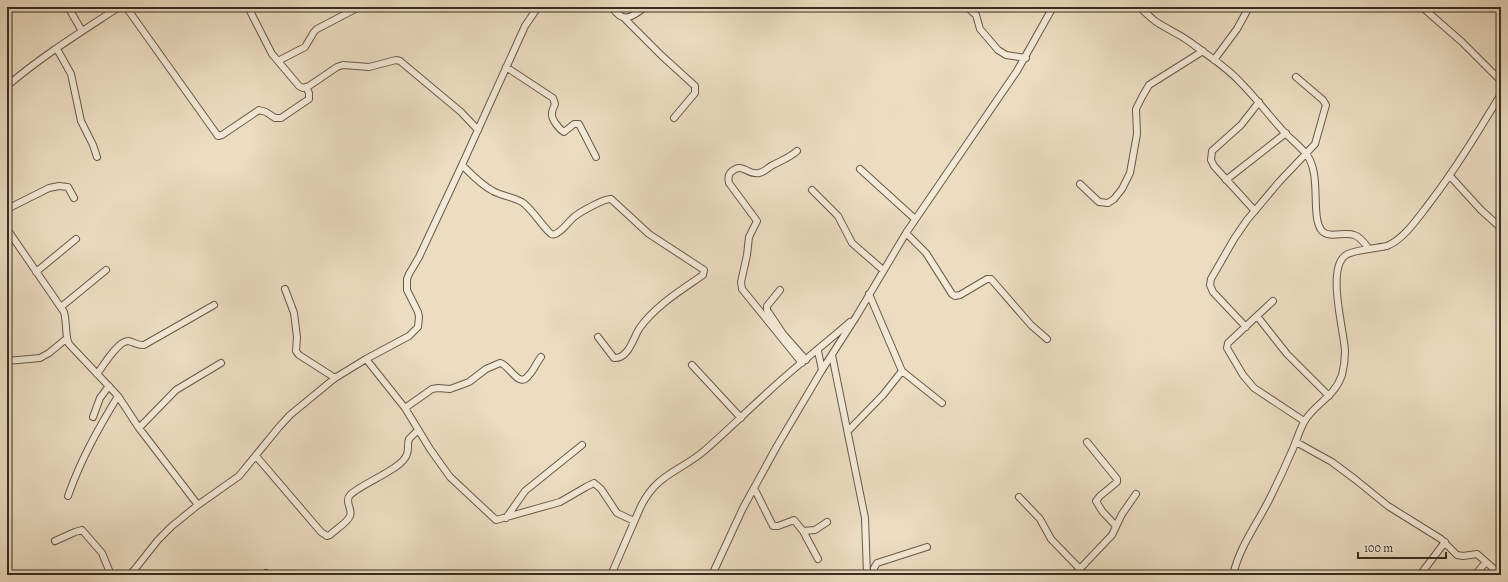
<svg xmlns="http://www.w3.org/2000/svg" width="1508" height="582" viewBox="0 0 1508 582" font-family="Alegreya,serif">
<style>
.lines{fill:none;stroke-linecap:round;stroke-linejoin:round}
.minor-casing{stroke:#66594a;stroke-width:8}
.minor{stroke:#f3e9d7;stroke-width:6}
</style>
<rect width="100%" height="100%" fill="#ecddc1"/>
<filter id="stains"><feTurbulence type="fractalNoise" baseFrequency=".005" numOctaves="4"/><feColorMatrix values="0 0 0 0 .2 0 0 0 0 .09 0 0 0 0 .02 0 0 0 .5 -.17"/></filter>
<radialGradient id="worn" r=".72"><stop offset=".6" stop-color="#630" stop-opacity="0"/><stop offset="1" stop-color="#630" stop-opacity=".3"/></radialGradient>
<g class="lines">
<g class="minor-casing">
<path id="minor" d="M68,7L82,31
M126,7L218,136L222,135L259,110L266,112L275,118H281L309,99V93L306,87
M248,7L272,54L299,86L303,88L309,86L337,67L343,65L369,67L396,60L400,61L461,112L478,130
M612,7C623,24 631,18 645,7
M677,7H691
M967,7L976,15L980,29L998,50L1006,55L1026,58
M1139,7C1145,12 1150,17 1155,21C1168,30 1182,35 1194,45C1210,57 1228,68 1241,83C1257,99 1270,117 1285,133C1292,140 1301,147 1307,155C1322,176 1310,217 1322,231C1330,239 1344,231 1354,235C1361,237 1365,244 1369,249
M1422,7L1462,42L1501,81
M624,18L661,55L695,86V93L674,118
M57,49L71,74L81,121L93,145L97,157
M1214,60L1237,29L1249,7
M278,61L305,47L314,32L317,29L359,7
M506,67L553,98L555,104C554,107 552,110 552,113C551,119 559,129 564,132L574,124H579L596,157
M7,86C42,56 81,32 119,7
M797,151C789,158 782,160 773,165C768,167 765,172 759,173C747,176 743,161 731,172C728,175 728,179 729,183L757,221L749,237L747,255L741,282L742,289L802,363
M462,165C471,174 481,185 493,191C502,196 513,197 522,202C532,209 540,223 549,232C551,234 552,235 555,234C562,232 568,222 574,217C580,212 605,198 611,199L649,234L704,270L703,275C680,291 655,306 639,329C633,339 628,359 614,358L598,337
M860,169L915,219
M1450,176L1481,210L1501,228
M1226,180L1286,133
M1080,184L1099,202L1108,203L1114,199L1122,189L1130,173L1137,134L1136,109L1142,97L1149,85L1203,51
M812,190L838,216L852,243L883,270
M7,209L49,188L59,186L68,187L74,198
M1255,211L1214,166L1211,160L1212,151L1241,125L1259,102
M7,229L64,312C67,323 65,337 69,344L118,396L139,428L198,505
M906,233L926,253L952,294L955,296L960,295L987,279H991L1031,325L1047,339
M36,272L76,239
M285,289L294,313L297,337L296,351L299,355L335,378
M780,290L767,306V310L783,334L806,360
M1273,301L1228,343L1227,348L1243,375L1254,388L1304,421
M61,307L106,270
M1257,316L1287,354L1329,396
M1246,327L1213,292L1210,285L1211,279L1234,239L1247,220L1279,182L1315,144L1326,105L1323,100L1296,77
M818,351L822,370
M832,355L865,518L867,575
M366,359L405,408L430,449L450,477L496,520L560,502L586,487L594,483L601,489L617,513L634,521
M7,361L40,358L49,353L66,339
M692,365L741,418
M902,371L942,403
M97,374C103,366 118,341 128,341C134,342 138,346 144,345L214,305
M405,408L432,389L438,388L450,389L461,385L469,382L486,369L500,363C509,364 519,390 529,375C534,370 536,363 541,357
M93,417L100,398L109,386
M139,428L176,390L221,363
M848,431L883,395L902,371L869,294
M1087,442L1117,479V482L1100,496L1096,501L1102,511L1116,526
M1296,442L1332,462L1356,480L1388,506L1441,539L1457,555L1463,556L1477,554L1494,569L1501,573
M256,456L321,532L327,536L330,535C336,529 347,523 350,516C353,509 344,502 350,495C362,483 403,469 407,454C409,449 407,444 409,439L418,430
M754,488L773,526H778L794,520L803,531L818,559
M68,496C81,459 98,429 118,396
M1019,497L1040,519L1051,539L1080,569
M506,518L525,491L582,445
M803,531L815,530L827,522
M55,541L75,532L82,530L102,553L111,575
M129,575L135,569L158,540L172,526L198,505L239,476L279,427L290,415L335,378L366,359L409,336L418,327L419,317L418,312L407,290V279L409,274L419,257L462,165L525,26L538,7
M264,575L266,573
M611,575L641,506C657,474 679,472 704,451C726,432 746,412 767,393C793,368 823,346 850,322
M712,575L743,508L777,446L822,370L856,317L906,233L1017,71L1053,7
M874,575V568L877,563L927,547
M1074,575L1112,535L1122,514L1136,494
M1233,575C1240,545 1258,523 1271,496C1278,482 1285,467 1291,453C1296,443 1299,431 1304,422C1314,404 1334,398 1342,375C1344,367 1345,360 1345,351C1344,330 1326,268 1346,255C1353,250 1377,248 1387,246C1404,239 1417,219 1428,205C1455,170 1478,132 1501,94
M1420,575L1445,542
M1475,575L1486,562"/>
</g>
<use href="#minor" class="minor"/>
</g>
<rect width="1508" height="582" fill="none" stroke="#ecddc1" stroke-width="24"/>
<rect x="8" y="8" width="1492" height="566" fill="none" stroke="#392d22" stroke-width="2"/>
<rect x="12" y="12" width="1484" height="558" fill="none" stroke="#392d22"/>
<path d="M1358 552v6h88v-6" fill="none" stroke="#392d22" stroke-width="2"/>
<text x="1364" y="552" font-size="12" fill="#392d22" stroke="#f3e9d7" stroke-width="3" paint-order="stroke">100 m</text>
<rect width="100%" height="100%" filter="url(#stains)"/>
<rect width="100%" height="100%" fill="url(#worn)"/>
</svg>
